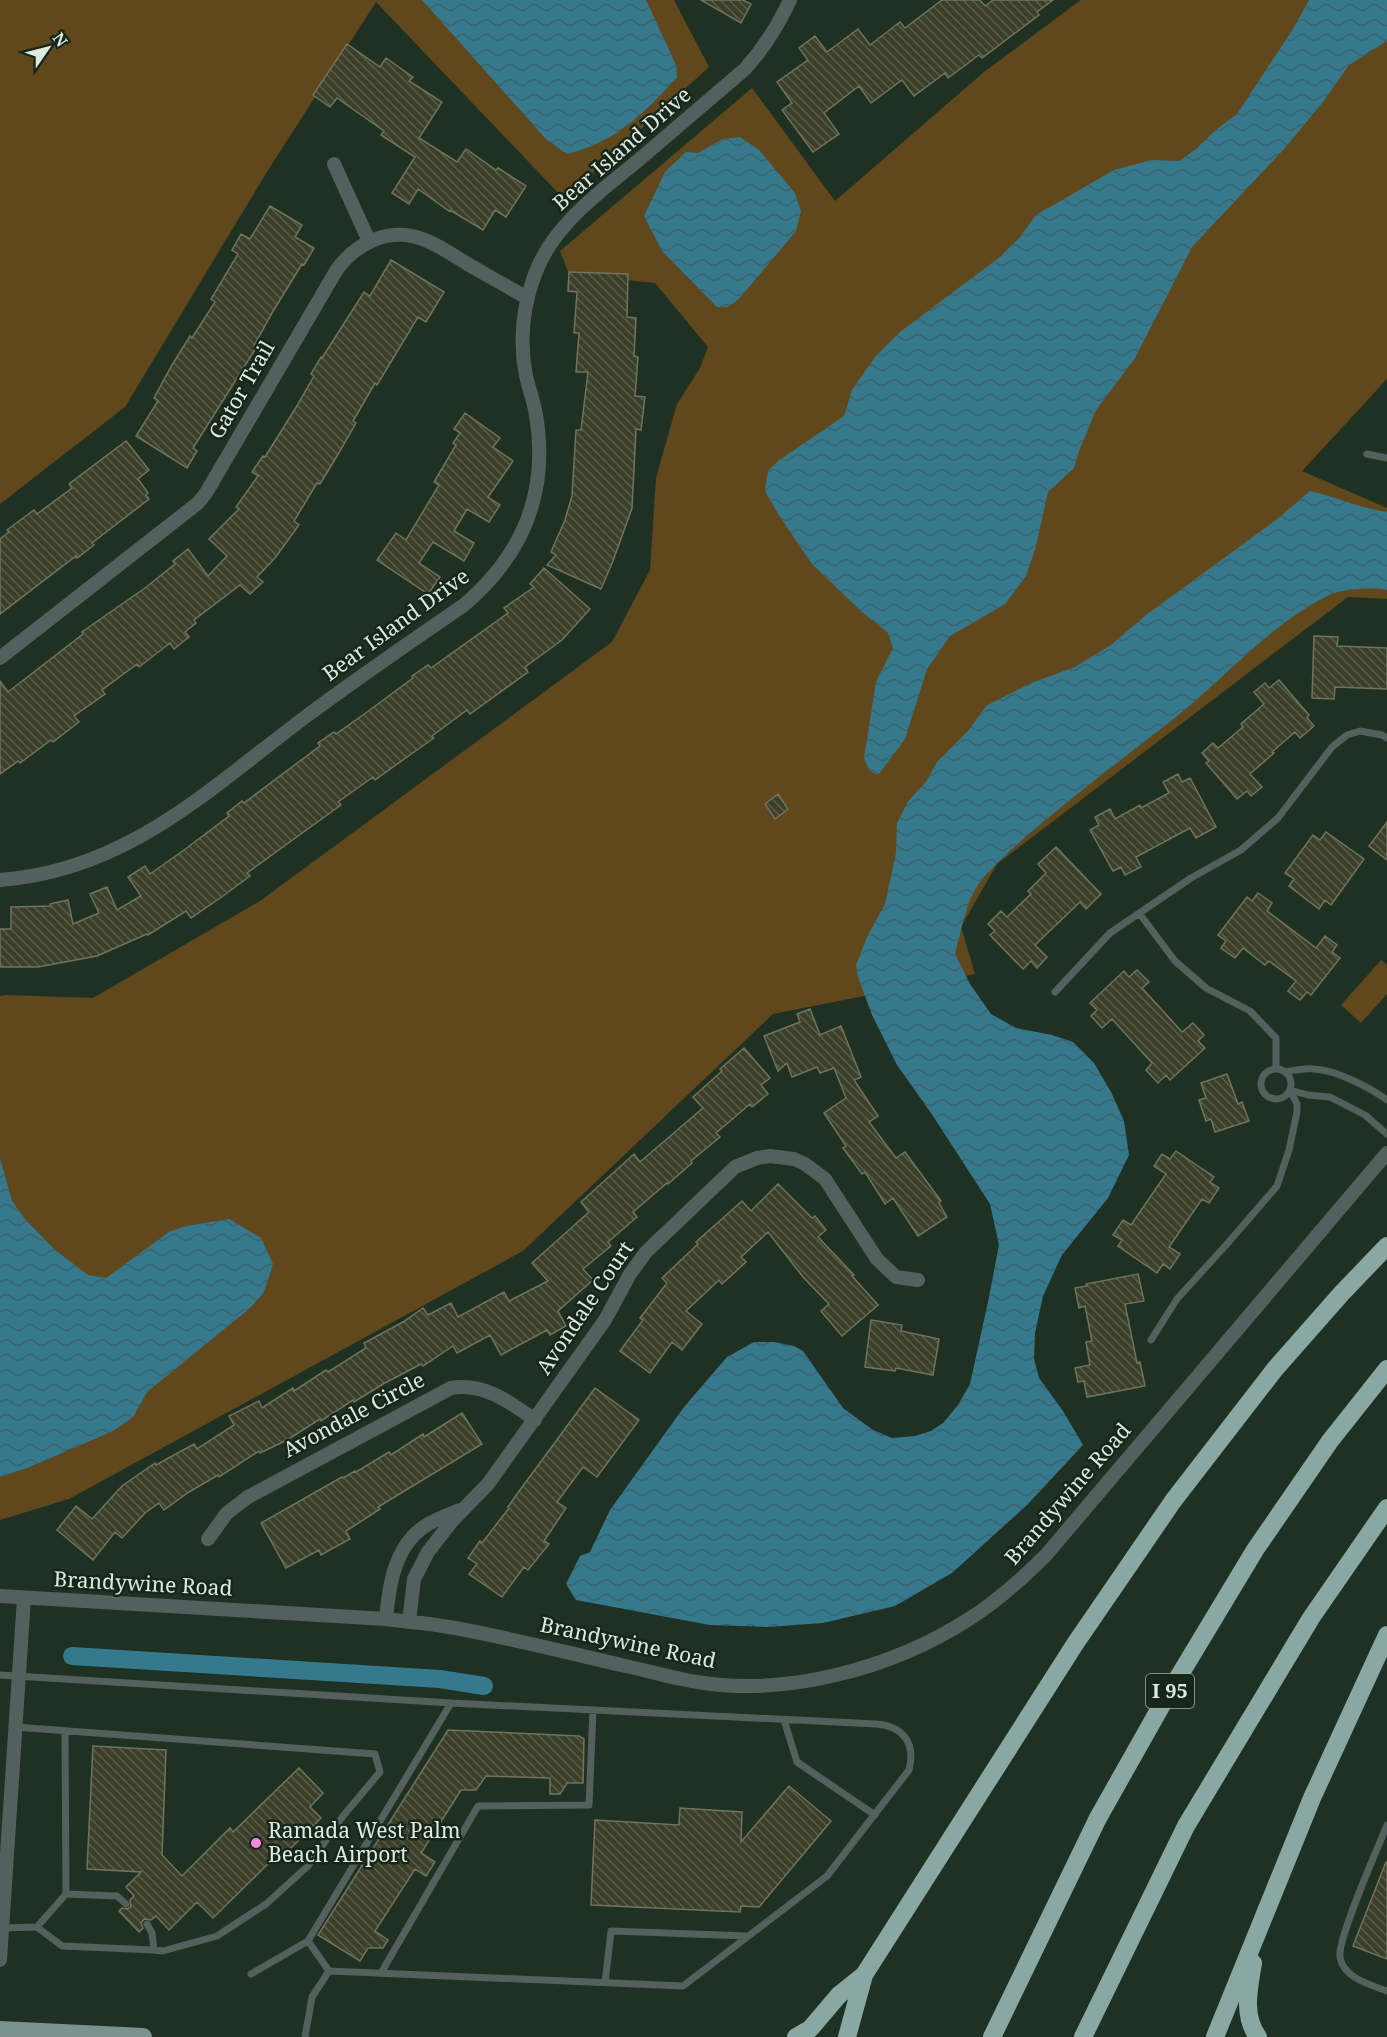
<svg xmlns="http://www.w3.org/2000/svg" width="1387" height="2037" viewBox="0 0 1387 2037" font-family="'Noto Serif',serif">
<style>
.grass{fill:#60481c}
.water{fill:url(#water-waves)}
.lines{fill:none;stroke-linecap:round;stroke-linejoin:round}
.canal{stroke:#36798d;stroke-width:18}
.building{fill:url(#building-back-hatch);stroke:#70745d;stroke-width:1.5}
.lane{stroke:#54605e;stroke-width:7}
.street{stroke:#54605e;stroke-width:14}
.primary{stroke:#7a938f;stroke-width:18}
.highway{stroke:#89a7a3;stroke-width:18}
.poi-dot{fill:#fd86e2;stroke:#162719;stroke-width:2}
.labels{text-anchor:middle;stroke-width:5;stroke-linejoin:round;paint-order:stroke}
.shield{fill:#162719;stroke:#a2afa4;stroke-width:1.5}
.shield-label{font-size:20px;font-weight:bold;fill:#dee9e0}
.street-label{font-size:21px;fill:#dee9e0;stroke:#162719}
.poi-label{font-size:21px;fill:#dee9e0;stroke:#162719;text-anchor:start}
</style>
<defs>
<pattern id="water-waves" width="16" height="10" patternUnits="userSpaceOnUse" patternTransform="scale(1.5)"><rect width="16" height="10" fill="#36798d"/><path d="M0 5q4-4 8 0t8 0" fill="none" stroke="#3c626c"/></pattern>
<pattern id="building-back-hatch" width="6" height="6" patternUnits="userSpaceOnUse" patternTransform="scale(1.5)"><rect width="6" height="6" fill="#3c402b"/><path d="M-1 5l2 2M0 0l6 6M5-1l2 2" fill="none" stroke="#585c49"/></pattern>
</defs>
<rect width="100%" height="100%" fill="#1f3123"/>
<path class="grass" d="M0,0H674L709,67L564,199L376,2L265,175L125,407L0,504Z
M1081,0H1387V379L1302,471L1387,508V599L1348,597L997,864L961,927L975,974L773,1014L523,1251L69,1499L0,1520V996L6,995L93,998L260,901L612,642L650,570L656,478L677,404L700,368L708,347L655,283L569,274L560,251L752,88L835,201L984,72Z
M1381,960L1387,965V994L1361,1023L1341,1005Z"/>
<path class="water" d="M422,0H646L676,65L677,78C643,113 617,142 567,154L546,139Z
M1309,0H1387V41L1349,65L1323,102L1284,149L1192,247L1135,358L1096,410L1079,451L1074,468L1048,492L1036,546L1026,576L1005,604L950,636L927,669L905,739L878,775L870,771L864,758L876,682L893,648L888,633L862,612L812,564L780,517L765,491L768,471L778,461L844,416L852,390L875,357L900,332L1000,257L1020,237L1036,215L1114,170L1152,160L1179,161L1196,149L1217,129L1237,114L1293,29Z
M740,137L759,150L795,193L801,211L796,231L739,299L728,307H717L662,251L644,216L665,172L686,152L698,153L723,139Z
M1310,491C1336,497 1360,508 1387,512V590C1373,587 1342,589 1329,595C1269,625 1227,676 1176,717C1135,749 1094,780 1054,813C1030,833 1004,854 984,877C966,897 962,929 955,954L970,984L991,1014L1016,1028L1052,1035L1073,1042L1094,1063L1111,1092L1124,1121L1129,1155L1108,1198L1062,1255L1043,1296L1035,1333L1034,1359L1039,1378L1063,1411L1083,1445L1027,1505L952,1573L895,1606L823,1623L768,1627L710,1625L576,1600L566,1584L580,1556L590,1552L610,1510L684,1407L727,1357L754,1342H774L794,1346L803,1351L843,1408L873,1430L892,1438L915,1436L931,1431L943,1423L958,1405L970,1384L988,1302L999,1245L990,1204L931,1113L897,1065L872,1015L858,977L856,965L867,937L885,904L896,853L897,823L909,800L926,782L937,762L968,731L986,706L1031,683L1075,667L1111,645L1146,615L1276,520Z
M0,1158L12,1201L24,1218L55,1250L88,1275L106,1278L169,1232L186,1226L229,1219L261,1238L273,1264L264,1292L250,1308L147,1392L133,1417L113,1431L27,1468L0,1477Z"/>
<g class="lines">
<path class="canal" d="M72,1656L440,1679L484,1686"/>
</g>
<path class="building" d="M701,0H743L751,4L741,23Z
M942,0H980L985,6L993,0H1053L1037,12L1039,15L982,58L979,55L948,78L945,73L914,96L902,80L871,103L859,86L824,113L839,134L813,152L782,110L792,103L777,82L808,60L799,48L815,36L827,52L858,29L870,45L900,22L905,28Z
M347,44L380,67L386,58L413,77L409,81L442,102L419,138L457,162L466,149L496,170L498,168L526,186L506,217L495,210L483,230L450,210L449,211L418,189L409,204L392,193L415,157L381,135L384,131L337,98L330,107L313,95Z
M270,206L302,225L295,237L314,248L304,265L302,264L272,313L254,346L256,348L193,448L197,451L187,468L136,436L158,401L154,398L172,365L190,336L192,338L215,302L211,299L238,254L232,250L241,234L250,239Z
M391,260L444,292L426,322L418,317L377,385L375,383L353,421L356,423L337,456L320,484L317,483L294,521L299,525L275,558L257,577L263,582L250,594L240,585L194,620L196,623L185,632L189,637L174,649L170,643L139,667L137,664L102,690L105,694L74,716L79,722L53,742L51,740L20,763L18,761L0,774V681L8,692L83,634L82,632L145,588L175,564L173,561L188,549L208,576L227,556L209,539L239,509L236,507L258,476L252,472L263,456L265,457L295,409L314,376L311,374L321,357L322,358L364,292L370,296Z
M569,272L628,274L627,317L636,318L634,356L638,357L635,396L645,397L641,430L636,429L632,508L613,561L601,589L547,565L556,555L551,552L565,520L572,496L576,430H581L588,372H576L579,333H574L577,292L568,291Z
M465,413L500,438L493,447L513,461L488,497L500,505L489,522L467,509L454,531L474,543L464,561L433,542L419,563L440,577L428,594L377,560L396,533L406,540L439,485L434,482L456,445L453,443L460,433L454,429Z
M126,441L149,470L138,479L148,493L146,495L149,499L92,543L94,545L77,558L76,556L0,614V539L9,532L7,530L34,510L37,514L72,488L69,484Z
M544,568L590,609L562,640L525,667L528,672L470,714L467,710L432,736L434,738L407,757L375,780L373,777L338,802L341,805L247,873L250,876L223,896L191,918L186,911L148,935L147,934L97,956L38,967H0V929H11V907L51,906L50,904L68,900L73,924L99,913L90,894L107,887L117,910L141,896L128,877L145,866L150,874L184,850L229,816L227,813L242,801L244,803L320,746L318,743L334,732L336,734L367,712L413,678L412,676L428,665L431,668L508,613L504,608L534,587L530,584Z
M1314,636L1338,637L1337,646L1387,648V689L1335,687L1334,699L1312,698Z
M1279,680L1309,715L1307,718L1314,726L1300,738L1295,732L1272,752L1274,753L1250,774L1262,787L1251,796L1247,791L1237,799L1206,763L1209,761L1202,753L1213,743L1218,748L1243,727L1241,724L1264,704L1254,692L1265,683L1269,688Z
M1178,774L1182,782L1190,778L1216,827L1196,838L1190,828L1136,857L1141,867L1125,875L1121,867L1113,871L1090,830L1099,825L1095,817L1110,809L1115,819L1140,805L1141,808L1169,793L1163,782Z
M778,794L788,809L775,819L765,804Z
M1387,822V860L1369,846Z
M1326,832L1364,859L1331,905L1325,900L1319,909L1289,886L1294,879L1285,873L1313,835L1320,840Z
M1056,847L1101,894L1086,909L1080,902L1035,945L1047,957L1037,968L1031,961L1023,969L990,935L995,931L988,924L1001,911L1007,917L1031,894L1028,891L1046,873L1038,864Z
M1258,893L1272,903L1267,911L1316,948L1325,936L1337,945L1332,952L1340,958L1311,995L1307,992L1300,1000L1288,991L1296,981L1269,961L1265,965L1243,948L1235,958L1221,948L1226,941L1218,935L1247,897L1252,901Z
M1137,970L1149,982L1142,988L1182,1032L1193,1023L1204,1035L1198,1041L1205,1048L1170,1080L1166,1075L1158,1083L1146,1070L1152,1063L1112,1019L1102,1028L1091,1016L1097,1010L1090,1003L1124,971L1129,977Z
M810,1009L820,1035L841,1026L861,1077L854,1080L878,1116L869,1122L896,1158L905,1152L941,1201L939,1203L947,1217L918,1236L893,1198L885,1204L865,1172L862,1174L843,1148L846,1146L824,1113L846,1098L834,1068L820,1073L817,1067L792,1077L787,1063L778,1071L764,1036L800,1022L797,1014Z
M744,1048L770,1078L761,1085L768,1094L752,1107L750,1104L716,1133L720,1137L691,1161L692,1163L668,1184L667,1183L633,1212L637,1217L608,1242L611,1246L583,1269L593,1280L558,1311L566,1326L550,1335L547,1330L501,1355L490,1335L457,1353L453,1346L423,1366L421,1364L383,1384L354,1402L353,1400L321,1421L320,1419L287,1440L260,1453L259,1451L219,1477L218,1475L189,1492L164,1510L159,1503L145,1513L122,1538L115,1532L93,1560L57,1530L76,1506L92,1519L122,1486L155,1463L156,1465L194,1444L197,1449L234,1425L229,1416L259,1401L262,1408L293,1388L294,1391L326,1370L328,1372L366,1348L364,1343L403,1322L423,1308L428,1315L451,1303L458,1317L504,1292L509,1301L548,1281L532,1263L589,1212L581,1202L634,1154L640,1162L703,1108L693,1097L722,1071L720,1069Z
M1227,1074L1238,1104L1242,1102L1249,1121L1215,1132L1211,1119L1206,1121L1199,1100L1206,1098L1201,1083Z
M1176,1151L1214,1177L1210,1182L1219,1188L1209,1203L1202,1199L1169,1247L1180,1254L1170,1269L1163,1264L1157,1273L1118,1246L1122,1240L1113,1235L1123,1220L1131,1225L1166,1174L1154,1166L1162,1154L1170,1159Z
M778,1184L812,1218L815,1216L826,1230L818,1237L854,1275L852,1276L878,1305L842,1336L821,1311L829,1304L803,1277L768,1232L741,1257L746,1262L722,1284L719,1280L686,1311L702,1324L682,1350L672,1342L650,1373L620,1351L643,1320L640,1318L667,1283L662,1278L698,1244L696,1242L742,1201L751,1211Z
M1138,1274L1144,1301L1125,1304L1137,1363L1140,1362L1145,1386L1087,1397L1084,1381L1078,1382L1075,1368L1090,1365L1086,1342L1092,1341L1085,1306L1079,1308L1075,1288L1087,1286L1086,1284Z
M871,1320L902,1325L901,1331L939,1339L933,1375L896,1368L895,1371L865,1367Z
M595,1388L639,1420L597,1477L583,1467L557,1502L566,1508L544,1541L549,1544L528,1570L524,1567L502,1597L469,1574L477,1564L468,1558L480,1541L482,1543L509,1508L508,1507L517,1494Z
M462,1413L482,1444L378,1507L380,1509L346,1531L350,1539L321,1555L319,1550L286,1568L261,1523L342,1477L343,1478L355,1471L356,1472L389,1452L391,1455L423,1434L424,1437Z
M448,1730L579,1736L584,1739L583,1783H567L560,1794H550V1778L486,1776L476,1790H461L421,1853L435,1862L426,1876L415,1869L375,1931L388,1940L383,1948H368L360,1961L318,1935Z
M93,1746L166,1750L162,1855L182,1876L230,1828L233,1832L299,1768L323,1793L310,1807L321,1818L282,1857L278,1854L213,1918L197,1902L169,1930L156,1916L151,1920L144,1919L141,1923L143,1928L139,1932L119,1911L122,1908L127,1909L131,1907L130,1900L134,1896L126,1887L141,1872L87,1869Z
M789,1786L831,1821L759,1907L741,1906L740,1912L591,1905L595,1820L679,1825L680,1808L742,1812L741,1842Z
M1386,1862H1387V1959L1353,1946Z"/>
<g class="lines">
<path class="lane" d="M1367,454L1387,458
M1139,913L1175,961L1206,988L1250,1011L1276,1038V1068
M1055,992L1110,933L1191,878L1241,850L1278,818L1332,747L1347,735L1360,731L1382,735L1387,738
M1261 1084a15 15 0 1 1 30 0a15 15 0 1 1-30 0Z
M1285,1072C1295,1070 1304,1068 1314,1069C1336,1070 1369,1087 1387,1100
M1290,1090L1308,1095L1330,1097L1365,1115L1387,1134
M1151,1340L1177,1299L1227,1244L1277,1186L1289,1150L1297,1112V1104L1290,1090
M0,1675L451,1703L876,1724C903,1726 916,1743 909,1770L827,1876L683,1986L329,1971L312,1997L305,2037
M784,1720L797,1762L875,1815
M1387,1825C1378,1848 1337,1939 1340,1957C1343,1978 1371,1985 1387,1991
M66,1894L117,1896L126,1904
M147,1924L152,1933L154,1950
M37,1927L66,1894L65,1731
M2,1928L37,1927L62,1946L154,1950L163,1951L217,1936L266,1904L308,1866L343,1816L380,1772L375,1754L15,1727
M329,1971L308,1941L451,1703
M381,1973L478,1806L589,1805L593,1710
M251,1974L308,1941
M605,1983L611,1931L748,1936"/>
<path class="street" d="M334,164L369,241
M0,658L198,503L206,493L336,271C356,242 391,226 425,240C440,246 453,255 466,263C486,275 507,286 527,298
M0,880C128,871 211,787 308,715C359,677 412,641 464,605C523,555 549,492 536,415C534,402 529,389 526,376C519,341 523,306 535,274C554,223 602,191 641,158C676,128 710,99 745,69C764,48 778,26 790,0
M208,1539L227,1513L248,1497L451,1388C483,1382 510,1402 535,1420
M0,1596L386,1619C407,1622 428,1623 449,1627C507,1637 564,1652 621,1665C646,1670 671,1678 697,1682C787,1697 893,1668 969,1619C998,1601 1022,1579 1046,1555L1387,1153
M386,1619C389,1586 394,1547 425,1526C436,1519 448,1515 460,1510
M409,1622L414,1579L428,1552L452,1521L488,1484L605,1320L630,1274L646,1252L735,1167L757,1158L770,1156L794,1159L805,1164L825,1179L877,1259L896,1277L918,1280
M0,1960L24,1598"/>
<path class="primary" d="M0,2030L143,2037"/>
<path class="highway" d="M1253,1963C1249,1988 1242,2015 1258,2037
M796,2037L810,2029L839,1995L864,1975
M847,2037L864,1975L1075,1644L1173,1501L1275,1369L1341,1294L1387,1246
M992,2037L1098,1818L1164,1701L1255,1550L1330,1441L1387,1369
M1083,2037L1186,1826L1311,1618L1387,1508
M1215,2037L1312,1798L1387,1635"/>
</g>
<circle class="poi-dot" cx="256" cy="1843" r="6"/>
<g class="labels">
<rect class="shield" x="1146" y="1674" width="48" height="34" rx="4.5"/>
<g class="shield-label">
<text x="1170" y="1698">I 95</text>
</g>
<g class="street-label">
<text transform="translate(622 149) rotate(-41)" y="7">Bear Island Drive</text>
<text transform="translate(242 390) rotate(-60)" y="7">Gator Trail</text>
<text transform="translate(396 625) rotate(-36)" y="7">Bear Island Drive</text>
<text transform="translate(585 1308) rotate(-56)" y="7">Avondale Court</text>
<text transform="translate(354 1415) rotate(-28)" y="7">Avondale Circle</text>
<text transform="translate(1068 1494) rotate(-49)" y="7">Brandywine Road</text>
<text transform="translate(143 1584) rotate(3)" y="7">Brandywine Road</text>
<text transform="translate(628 1643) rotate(12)" y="7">Brandywine Road</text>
</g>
<g class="poi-label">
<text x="268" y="1838">Ramada West Palm<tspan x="268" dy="24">Beach Airport</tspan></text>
</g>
</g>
<g transform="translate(48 48) rotate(55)" stroke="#162719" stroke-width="4.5" paint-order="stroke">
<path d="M0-4.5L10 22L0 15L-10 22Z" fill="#dee9e0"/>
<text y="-9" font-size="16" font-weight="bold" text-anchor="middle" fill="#dee9e0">N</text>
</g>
</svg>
